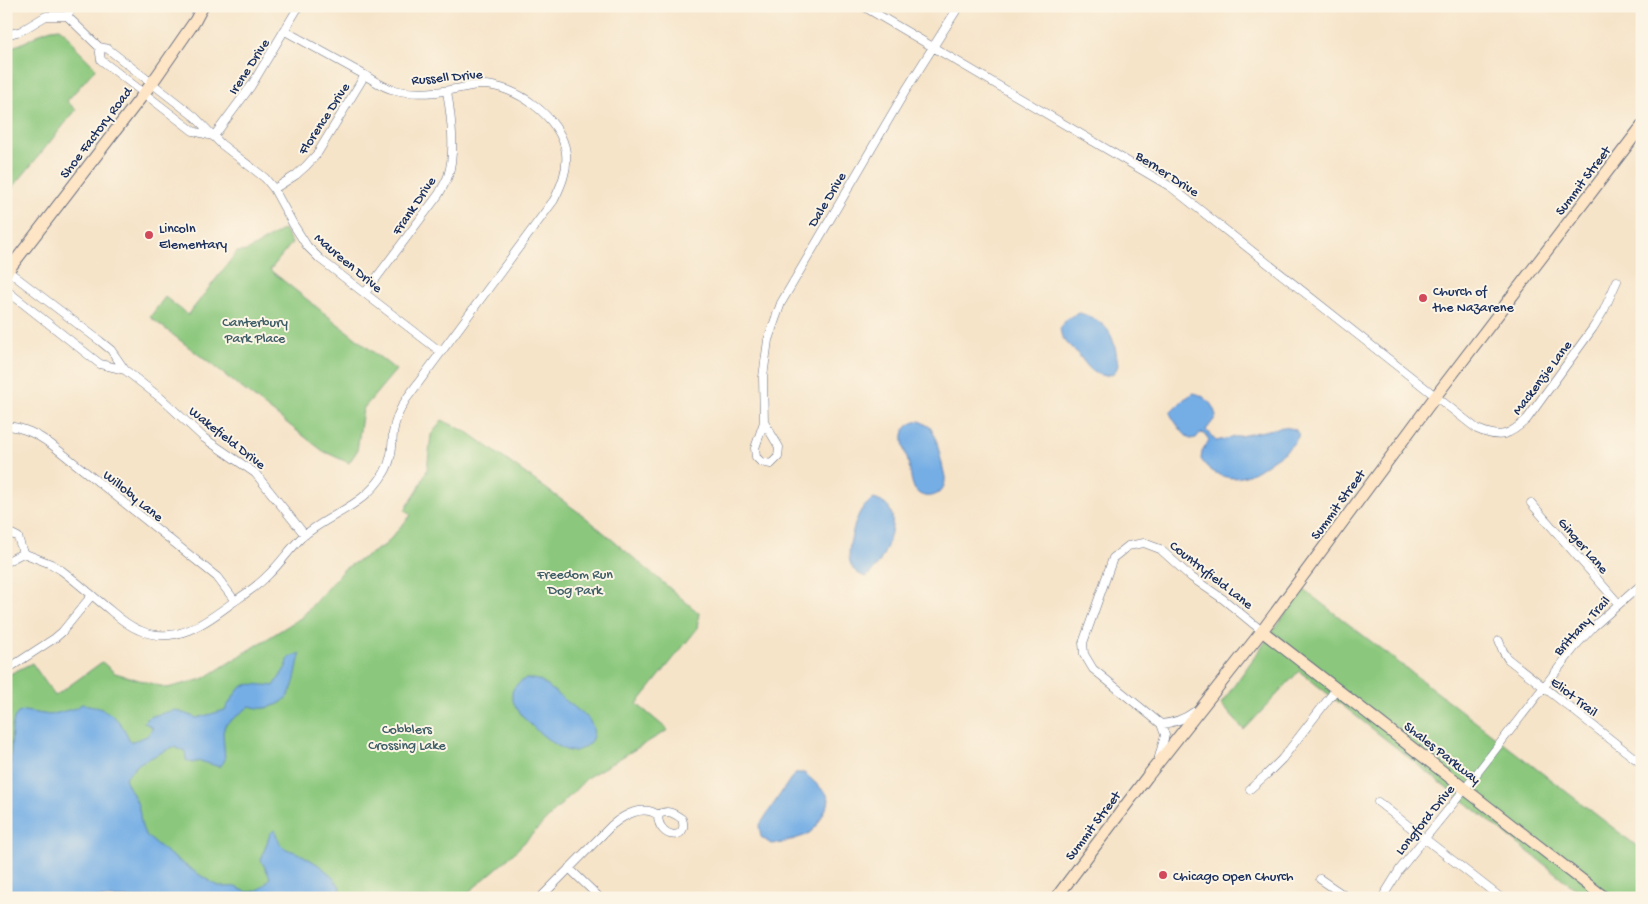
<svg xmlns="http://www.w3.org/2000/svg" width="1648" height="904" viewBox="0 0 1648 904" font-family="'Gochi Hand',sans-serif">
<style>
.green{fill:#8bc87d;stroke:#537c6e}
.water{fill:#75aee5;stroke:#486ea2}
.lines{fill:none;stroke-linecap:round;stroke-linejoin:round}
.street-casing{stroke:#686e83;stroke-width:9}
.secondary-casing{stroke:#686e83;stroke-width:13}
.street{stroke:#fff;stroke-width:8}
.secondary{stroke:#fde5c5;stroke-width:11}
.poi-dot{fill:#d1495b;stroke:#fcf5e5;stroke-width:2}
.labels{text-anchor:middle;stroke-width:4;stroke-linejoin:round;paint-order:stroke}
.street-label{font-size:14px;fill:#1b2f5e;stroke:#fcf5e5}
.poi-label{font-size:14px;fill:#1b2f5e;stroke:#fcf5e5;text-anchor:start}
.park-label{font-size:14px;fill:#3d5d67;stroke:#fcf5e5}
</style>
<rect width="100%" height="100%" fill="#fcf5e5"/>
<filter id="ink" filterUnits="userSpaceOnUse"><feTurbulence type="fractalNoise" baseFrequency=".02" numOctaves="2"/><feDisplacementMap in="SourceGraphic" scale="10" xChannelSelector="R" yChannelSelector="G"/><feConvolveMatrix kernelMatrix="1 2 1 2 8 2 1 2 1" color-interpolation-filters="sRGB"/></filter>
<filter id="wash" filterUnits="userSpaceOnUse"><feTurbulence type="fractalNoise" baseFrequency=".0096" numOctaves="4" result="noise"/><feDisplacementMap in="SourceGraphic" scale="20" xChannelSelector="R" yChannelSelector="G"/><feGaussianBlur stdDeviation="1.12" result="paint"/><feColorMatrix in="noise" values="0 0 0 0 0 0 0 0 0 0 0 0 0 0 0 0 0 1.4 0 .05"/><feComposite in="paint" operator="in"/></filter>
<g filter="url(#wash)">
<rect width="100%" height="100%" fill="#f6e4c9"/>
<path class="green" d="M59,28L67,34L78,50L96,68L67,101L76,110L6,196V47C27,47 37,29 59,28Z
M284,229L292,243L270,270L396,370L363,409L357,451L349,463L323,451L150,317L165,297L188,315L237,252L247,251Z
M442,420L469,433L584,516L699,613L697,629L637,704L668,730L588,777L511,856L462,898H385L382,896L379,898H6V676L32,663L55,696L102,662L115,673L167,688L203,679L302,617L344,569L385,545L411,515L405,510L418,490L427,470L431,435Z
M1303,589L1642,850V898H1587L1299,671L1244,730L1221,704Z"/>
<path class="water" d="M1080,313C1110,323 1114,335 1118,365C1116,371 1114,374 1108,375C1094,378 1086,364 1078,354C1073,349 1066,343 1062,337C1061,335 1061,332 1060,329C1065,320 1069,316 1080,313Z
M1194,393C1205,395 1215,406 1216,417L1206,430L1216,441L1283,427L1295,429L1299,435C1293,447 1283,453 1271,461C1255,473 1238,484 1218,474C1211,471 1205,466 1201,459L1202,452L1209,440L1205,434L1200,433L1196,438L1190,439C1184,435 1173,420 1170,413L1184,399Z
M920,421L930,427L936,438L945,477C947,497 922,503 914,488C911,481 910,472 909,465C904,447 894,425 920,421Z
M874,499C880,501 887,504 890,510C899,525 881,569 866,577C842,570 849,546 854,527C856,522 858,514 862,509C865,505 870,502 874,499Z
M301,653C294,672 297,700 273,706C264,709 259,709 250,706L225,725L223,733L225,760L220,767L200,761L192,763L186,760L185,751L173,747L140,763L125,777C128,789 137,798 139,809C141,818 140,827 146,835C156,846 205,880 219,886C224,888 230,886 235,887C239,888 245,892 249,892C259,892 266,885 270,877L261,860L270,834L274,830C278,836 278,843 283,847C287,850 293,851 298,853C316,862 340,877 344,898H6V795L9,784L12,728L14,718L18,713L24,711L50,715L76,708L82,704C107,707 122,719 130,742L147,736L153,728L144,722L149,717L175,710L197,718L225,710C243,681 240,683 274,686L286,667L289,658Z
M525,679H533L541,681L588,718C591,723 595,730 593,736C591,745 577,753 569,751C553,747 509,711 512,693C513,686 520,682 525,679Z
M798,773H804L808,776L826,793L829,799L828,805L816,827L807,835L782,843L771,844L761,837L759,826L791,778L794,775Z"/>
</g>
<g filter="url(#ink)">
<g class="lines">
<g class="street-casing">
<path id="street" d="M863,6L1171,187L1477,429C1500,439 1509,436 1527,419L1593,328L1604,310L1617,281
M67,16L73,6
M6,35L21,31L46,16H67L99,47L108,49L195,117L221,144L265,178L274,189L293,224L307,246L320,259L441,352
M99,47L101,60L193,131L212,136
M214,136L251,86L299,6
M274,189L296,175L306,166L317,154L365,75
M8,271L100,341L111,350L125,370L162,399L204,438L255,473L305,535
M6,290L100,364L125,370
M365,293L439,194C442,188 446,182 448,176C456,152 451,116 447,91
M764,422L779,447L778,457L771,464L761,462L756,457L755,448L764,422L763,377L768,340L781,303L906,90L959,6
M6,426C24,427 38,435 52,445L217,577L235,601
M1531,503L1618,603
M6,534H12L18,537L23,553
M23,553L51,564L61,570C76,581 90,594 105,606C116,615 126,625 139,630C175,646 205,623 232,603C245,594 258,586 268,575C280,564 289,550 301,538C328,514 364,507 384,473C392,460 392,448 393,433C395,420 400,408 407,398L554,200C561,186 568,170 566,153C562,118 515,84 481,85C472,85 463,88 455,89C435,93 415,95 395,90C383,88 372,79 361,73C336,59 310,45 285,31
M6,562L23,553
M1499,641L1503,651L1508,659L1642,764
M6,670L55,638L62,632L92,595
M1161,724L1093,669L1084,654L1083,643L1113,558L1128,546L1144,543L1160,549L1191,577L1223,599L1262,631
M1159,757L1165,735L1161,724C1174,723 1183,720 1194,712
M1250,789L1267,774L1282,759L1337,688
M1378,802L1501,898
M569,868L600,898
M1320,879L1348,898
M540,898L612,825C624,815 643,804 658,815C667,809 674,813 682,819C690,841 658,840 658,815
M1382,898L1400,869L1460,795L1578,643L1594,626L1642,584"/>
</g>
<g class="secondary-casing">
<path id="secondary" d="M6,273L152,83L195,21L203,6
M1262,631L1605,898
M1056,898L1147,777L1262,631L1435,397L1642,126"/>
</g>
<use href="#street" class="street"/>
<use href="#secondary" class="secondary"/>
</g>
</g>
<g class="poi-dot">
<circle cx="149" cy="235" r="5"/>
<circle cx="1423" cy="298" r="5"/>
<circle cx="1163" cy="875" r="5"/>
</g>
<g class="labels">
<g class="street-label">
<text transform="translate(248 66) rotate(-57)" y="5">Irene Drive</text>
<text transform="translate(447 76) rotate(-5)" y="5">Russell Drive</text>
<text transform="translate(323 118) rotate(-57)" y="5">Florence Drive</text>
<text transform="translate(95 132) rotate(-53)" y="5">Shoe Factory Road</text>
<text transform="translate(1168 173) rotate(33)" y="5">Berner Drive</text>
<text transform="translate(1582 180) rotate(-53)" y="5">Summit Street</text>
<text transform="translate(826 199) rotate(-59)" y="5">Dale Drive</text>
<text transform="translate(413 205) rotate(-56)" y="5">Frank Drive</text>
<text transform="translate(349 262) rotate(40)" y="5">Maureen Drive</text>
<text transform="translate(1541 377) rotate(-53)" y="5">Mackenzie Lane</text>
<text transform="translate(228 437) rotate(38)" y="5">Wakefield Drive</text>
<text transform="translate(134 495) rotate(39)" y="5">Willoby Lane</text>
<text transform="translate(1337 504) rotate(-54)" y="5">Summit Street</text>
<text transform="translate(1584 545) rotate(49)" y="5">Ginger Lane</text>
<text transform="translate(1212 574) rotate(38)" y="5">Countryfield Lane</text>
<text transform="translate(1581 625) rotate(-47)" y="5">Brittany Trail</text>
<text transform="translate(1575 696) rotate(38)" y="5">Eliot Trail</text>
<text transform="translate(1443 752) rotate(38)" y="5">Shales Parkway</text>
<text transform="translate(1424 819) rotate(-51)" y="5">Longford Drive</text>
<text transform="translate(1092 825) rotate(-53)" y="5">Summit Street</text>
</g>
<g class="poi-label">
<text x="159" y="232">Lincoln<tspan x="159" dy="16">Elementary</tspan></text>
<text x="1433" y="295">Church of<tspan x="1433" dy="16">the Nazarene</tspan></text>
<text x="1173" y="880">Chicago Open Church</text>
</g>
<g class="park-label">
<text x="255" y="326">Canterbury<tspan x="255" dy="16">Park Place</tspan></text>
<text x="575" y="578">Freedom Run<tspan x="575" dy="16">Dog Park</tspan></text>
<text x="407" y="733">Cobblers<tspan x="407" dy="16">Crossing Lake</tspan></text>
</g>
</g>
<rect width="1648" height="904" fill="none" stroke="#fcf5e5" stroke-width="25"/>
</svg>
